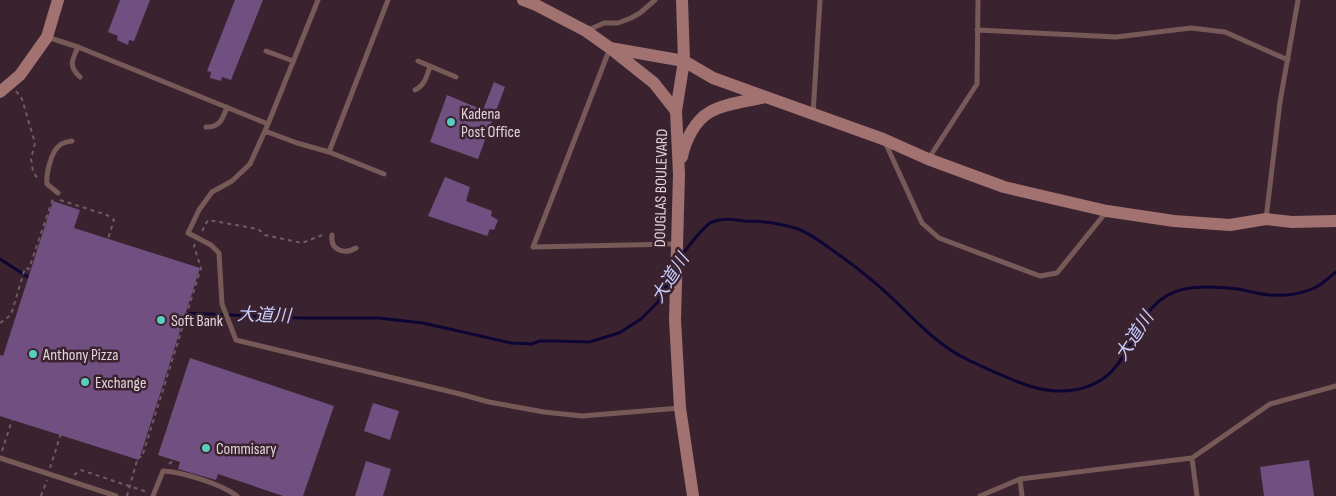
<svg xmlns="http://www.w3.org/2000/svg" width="1336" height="496" viewBox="0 0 1336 496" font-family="'Sofia Sans Condensed','Noto Sans JP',sans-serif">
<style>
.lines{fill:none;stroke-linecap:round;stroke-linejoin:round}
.stream{stroke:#0e0535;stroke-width:3}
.building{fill:#714f81}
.path{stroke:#705b65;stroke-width:2;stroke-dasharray:4 4;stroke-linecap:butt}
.lane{stroke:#775958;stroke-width:5}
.secondary{stroke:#a17270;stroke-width:12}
.poi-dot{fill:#59cebe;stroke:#3a232f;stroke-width:2}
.labels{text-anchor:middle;stroke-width:5;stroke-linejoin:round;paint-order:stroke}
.poi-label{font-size:16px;fill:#e3d3da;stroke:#3a232f;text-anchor:start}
.street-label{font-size:16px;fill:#e3d3da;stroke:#3a232f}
.water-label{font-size:18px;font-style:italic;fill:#c8ccff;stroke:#3a232f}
</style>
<rect width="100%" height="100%" fill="#3a232f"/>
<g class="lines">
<path class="stream" d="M682,255C690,245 699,231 710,223C721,217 734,220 745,221C763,221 781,223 798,229C811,234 824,244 835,252C855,266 874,281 892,298C908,313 923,330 941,343C958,357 979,365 999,374C1019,383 1041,392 1063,391C1144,387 1121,303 1184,289C1201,285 1221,287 1238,289C1244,290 1251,292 1257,293C1274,297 1298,296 1314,288C1322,285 1329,277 1336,272
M0,259L31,279
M182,313L301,318H378L423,323L511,343L531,344L540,341H557L589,342L619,333L641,319L658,302L671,276"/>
</g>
<path class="building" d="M120,0H150L134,41L129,40L128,45L117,40L118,36L108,32Z
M235,0H263L231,80L222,77L221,81L210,78L211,72L207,71Z
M494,82L505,87L478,159L430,142L447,95L483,110Z
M445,177L470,187L466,201L492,211L491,216L498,220L494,230L490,229L487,236L428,216Z
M53,201L80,210L74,228L200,268L139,460L0,416V355L3,356Z
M190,358L334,406L303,496H283L218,474L216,480L178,469L180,462L158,455Z
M373,403L399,411L390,440L364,431Z
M1309,460L1314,496H1264L1260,467Z
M366,461L391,469L383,496H355Z"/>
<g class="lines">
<path class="path" d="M16,91L22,99L35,143L31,159L33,171L39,181
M60,200L107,215L114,220L108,239
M202,231L208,220L258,229L265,235L302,243L325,234
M0,323L11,315L25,268L29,269L53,198
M2,451L12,420
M169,464L174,460
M50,468L63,427
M74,475L81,470L147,492
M41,496L47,480
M127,496L138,457H142L201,268L194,246L195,244"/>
<path class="lane" d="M318,0L268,124L250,164L232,181L212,192L199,210L188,233L211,245L219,253L222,304L236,340L460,394L489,402L544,412L582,416L680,408
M977,30L1116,37L1191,28L1225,32L1288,60
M586,31L604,23H618L631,18L640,13L655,0
M47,37L78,47L268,124
M78,47C72,60 68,66 80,77
M610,48L533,247L676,244
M266,51L293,61
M418,61L456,77
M415,90C425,85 427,76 430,66
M813,114L820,0
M206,127C220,128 223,118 227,107
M265,131L297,143L329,152L384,174
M885,142L922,223L939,238L1040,276L1057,273L1107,211
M329,152L388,0
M929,158L977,84L978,0
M58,193L47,184C46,174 51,151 60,145C63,142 68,142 72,141
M1266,219L1280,102L1298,0
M332,235C330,250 344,255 356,248
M0,458L116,496
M1192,458L1197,496
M1020,479L1022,496
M153,496L163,471C183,472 221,484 237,496
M980,496L1020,479L1192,458L1270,404L1336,386"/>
<path class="secondary" d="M523,0L536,5L586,31L610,48L654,83L676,111
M682,0L684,61L676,111L679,174L675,320L680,408L693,496
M610,48L684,61L713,78L883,139L928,159L1004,187L1107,211L1174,221L1230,225L1266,219L1292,222L1336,221
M0,92L20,75L47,37L58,0
M682,157C685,141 695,120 710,112C724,103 750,101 766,97"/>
</g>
<g class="poi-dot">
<circle cx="451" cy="122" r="5"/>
<circle cx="161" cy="320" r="5"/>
<circle cx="33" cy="354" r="5"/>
<circle cx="85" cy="382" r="5"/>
<circle cx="206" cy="448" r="5"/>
</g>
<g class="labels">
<g class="poi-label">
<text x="461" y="119">Kadena<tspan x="461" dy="18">Post Office</tspan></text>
<text x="171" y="326">Soft Bank</text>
<text x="43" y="360">Anthony Pizza</text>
<text x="95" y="388">Exchange</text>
<text x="216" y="454">Commisary</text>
</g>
<g class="street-label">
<text transform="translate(660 188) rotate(-89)" y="6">DOUGLAS BOULEVARD</text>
</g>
<g class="water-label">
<text transform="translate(670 278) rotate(-58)" y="6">大道川</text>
<text transform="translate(264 315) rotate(2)" y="6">大道川</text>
<text transform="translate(1134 336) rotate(-57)" y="6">大道川</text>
</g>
</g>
</svg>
